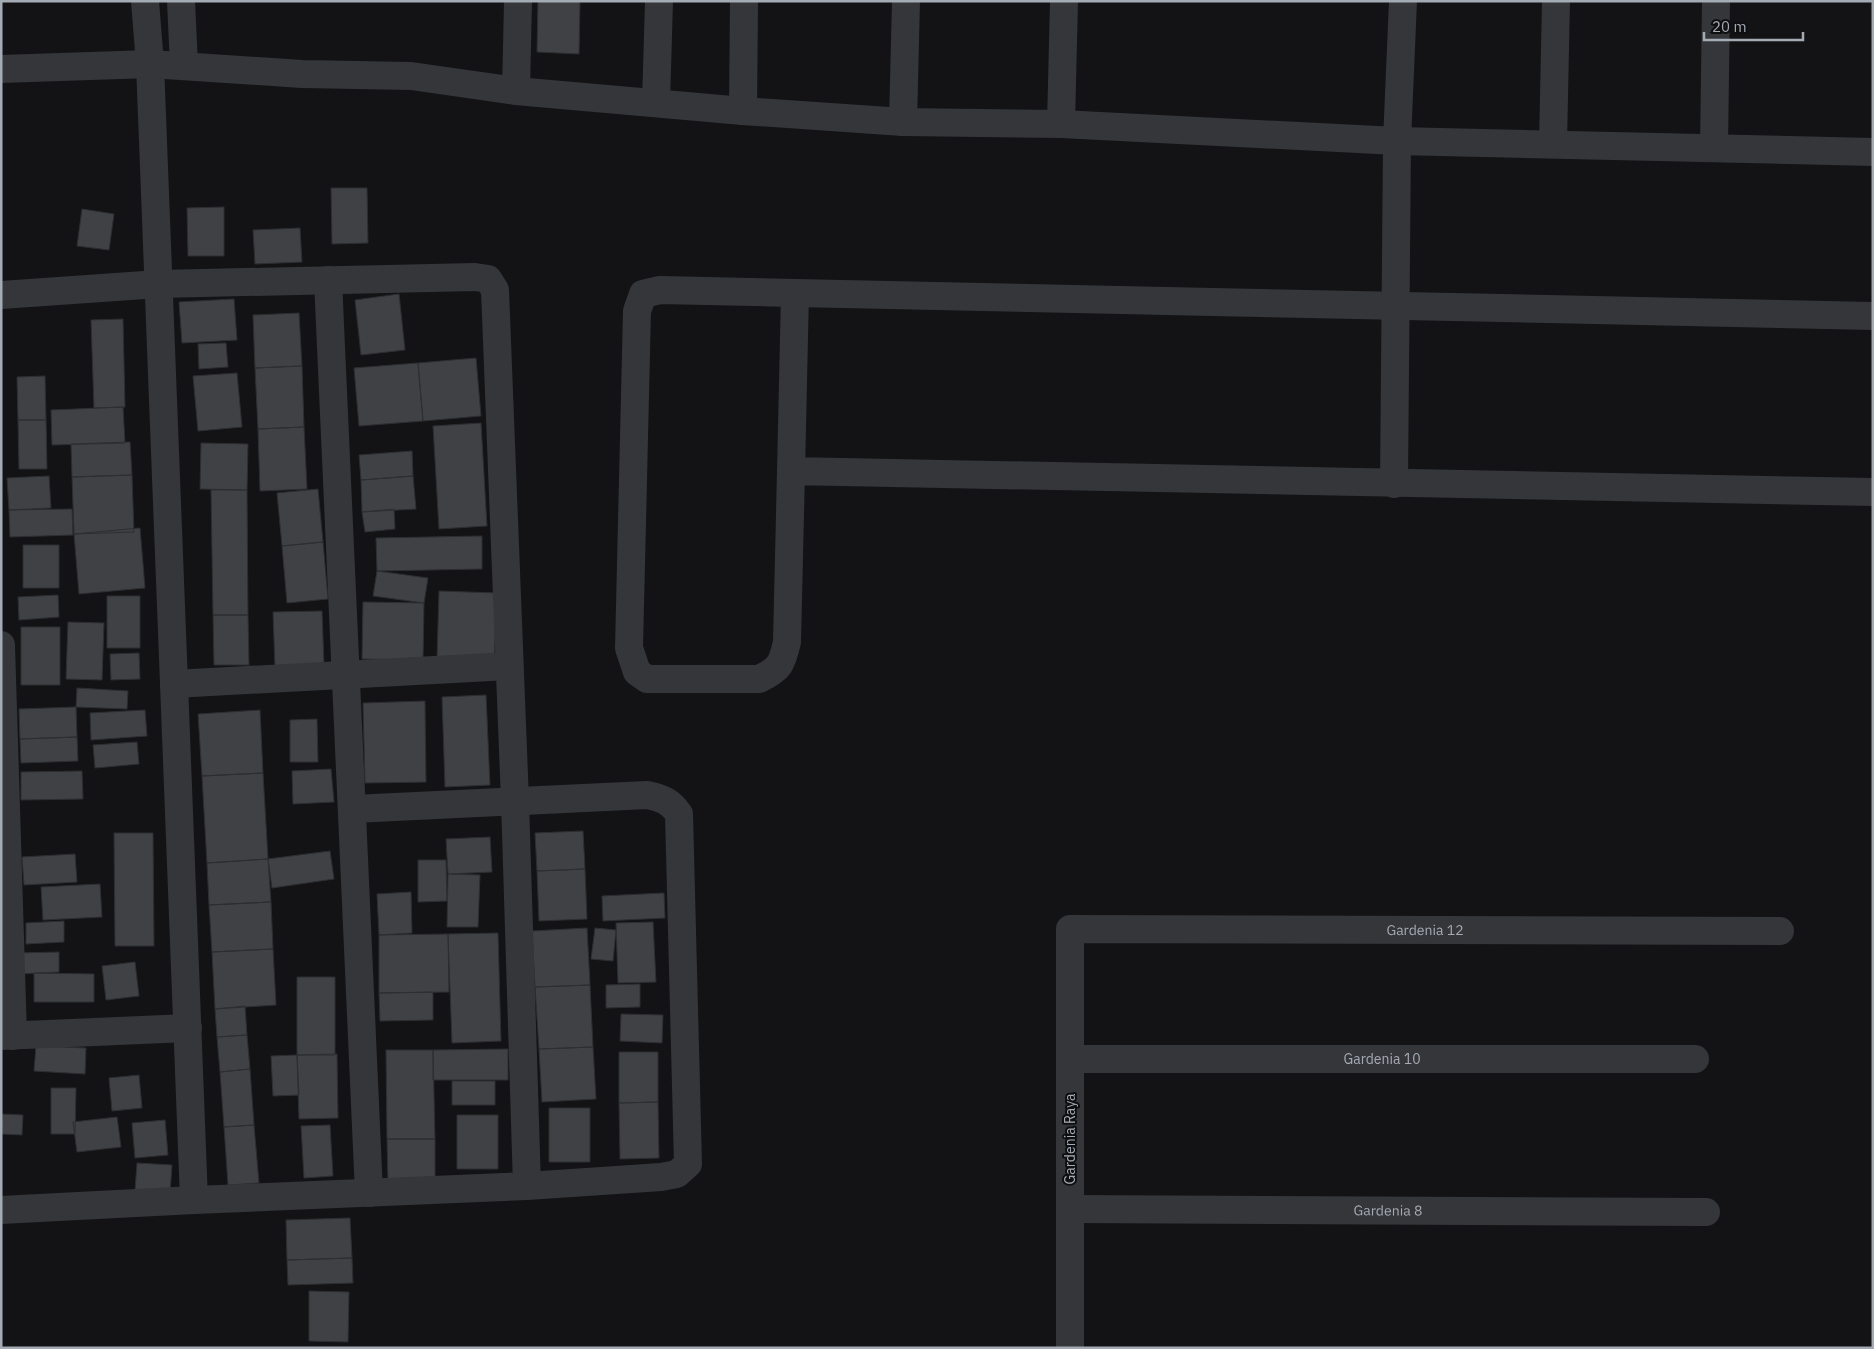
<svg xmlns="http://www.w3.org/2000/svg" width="1874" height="1349" viewBox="0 0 1874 1349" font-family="'IBM Plex Sans',sans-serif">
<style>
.building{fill:#3f4145;stroke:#2d2e31}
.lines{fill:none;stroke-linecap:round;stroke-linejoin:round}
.minor{stroke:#34363a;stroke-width:28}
.labels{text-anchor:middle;stroke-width:4;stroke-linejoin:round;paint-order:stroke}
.street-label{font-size:14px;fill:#a5abb5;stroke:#0e0f10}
</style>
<rect width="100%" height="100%" fill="#131315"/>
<path class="building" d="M538,1H580L579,54L537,52Z
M331,188H367L368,243L332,244Z
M224,207V256H188L187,208Z
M82,209L114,214L109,250L77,246Z
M300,228L302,262L255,264L253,230Z
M399,294L405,350L361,355L355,300Z
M234,299L237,340L182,343L179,302Z
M299,313L302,366L255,368L253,315Z
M123,319L125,407L94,408L91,320Z
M226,343L228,367L199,369L198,344Z
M476,358L481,416L423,421L418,363Z
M418,363L423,421L359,426L354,368Z
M302,366L304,427L258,429L255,368Z
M237,373L242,427L198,431L193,376Z
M45,376L46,420H18L17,377Z
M123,407L125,443L52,445L51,410Z
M18,420H46L47,469H19Z
M481,423L487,526L439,529L433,426Z
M304,427L307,489L260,491L258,429Z
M130,442L132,475L72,477L71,444Z
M201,443L248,444L247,490L200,489Z
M412,451L413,476L361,480L359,455Z
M132,475L134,532L74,534L72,477Z
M49,476L51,508L9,510L7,478Z
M413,476L416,509L362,512L361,480Z
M318,489L323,542L282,546L277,493Z
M211,490H247L248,615H213Z
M72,509L73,535L10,537L9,510Z
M394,509L395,529L365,532L362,512Z
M140,528L145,588L79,594L74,534Z
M482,536V569L377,571L376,538Z
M323,542L328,599L287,603L282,546Z
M23,545H59V588H23Z
M377,571L428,578L424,603L373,596Z
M439,591L497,593L494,662L437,659Z
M58,595L59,617L19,620L18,597Z
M107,596H140V648H107Z
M363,602L424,603L423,660L362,659Z
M322,611L324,666L275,668L273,612Z
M213,615H248L249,665H214Z
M68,622L104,623L102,680L66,679Z
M21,627H60V685H21Z
M139,653L140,679L111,680L110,654Z
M77,688L128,691L127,709L76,707Z
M486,695L490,785L445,787L442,697Z
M425,701L426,782L365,783L363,703Z
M76,707L77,737L20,739L19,709Z
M145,710L147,736L91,740L90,713Z
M260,710L263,773L202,776L198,714Z
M317,719L318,762H290V720Z
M77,737L78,761L21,763L20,739Z
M137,742L139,764L95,768L93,745Z
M331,769L334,802L293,804L292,771Z
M82,771L83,799L21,800V772Z
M263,773L268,859L207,863L202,776Z
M583,831L585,869L537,871L535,833Z
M114,833H153L154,946H115Z
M490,837L492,872L448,874L446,839Z
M330,851L334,879L272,888L268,859Z
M75,854L77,882L24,885L22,857Z
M268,859L271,902L209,905L207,863Z
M418,860H446L447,901L418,902Z
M585,869L587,919L539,921L537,871Z
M448,874L480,875L478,927H447Z
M100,884L102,917L43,920L41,887Z
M411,892L412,933L379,935L377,894Z
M664,893L665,918L603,921L602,896Z
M271,902L273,949L212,952L209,905Z
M64,921V942L26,944V923Z
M653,922L656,982L618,983L616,923Z
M587,928L590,985L535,987L532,931Z
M595,928L616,930L613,961L591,959Z
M498,933L501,1041L452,1043L448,934Z
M448,934L449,992L379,993V935Z
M273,949L276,1005L215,1009L212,952Z
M59,952V972L18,974L17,953Z
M135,962L139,996L106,1000L102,966Z
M34,973L94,974V1002H34Z
M297,977H335V1055H297Z
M640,984V1007L606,1008V985Z
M590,985L593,1047L539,1049L535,987Z
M433,992V1020L380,1021L379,993Z
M245,1006L247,1035L217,1037L215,1009Z
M621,1014L663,1015L662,1043L620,1041Z
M247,1035L250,1069L220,1072L217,1037Z
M36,1046L86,1048L85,1074L34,1071Z
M593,1047L596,1099L542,1102L539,1049Z
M508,1049V1080H433V1050Z
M386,1050H433L435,1139H387Z
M619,1052H658V1102L619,1103Z
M337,1054L338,1118L299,1119L297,1055Z
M297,1055L299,1095L273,1096L271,1056Z
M250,1069L254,1125L224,1127L220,1072Z
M139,1075L142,1108L112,1111L109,1078Z
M452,1081H495V1105H452Z
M51,1088H76L75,1134H51Z
M658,1102L659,1158L620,1159L619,1103Z
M549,1108H590V1162H549Z
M1,1114L23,1115L22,1135L1,1134Z
M457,1115H498V1169H457Z
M117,1117L121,1147L77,1152L73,1122Z
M165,1120L168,1155L135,1158L132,1123Z
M254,1125L259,1183L228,1185L224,1127Z
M330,1125L333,1176L304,1178L301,1126Z
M387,1139H435V1182H388Z
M137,1163L172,1165L170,1193L135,1191Z
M350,1218L352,1258L287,1260L286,1220Z
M352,1258L353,1283L288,1285L287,1260Z
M309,1291L349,1292L348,1342L309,1341Z"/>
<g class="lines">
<g class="minor">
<path d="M145,1L150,64L194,1200L527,1186L661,1177L677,1174L688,1164L679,814C670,801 662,798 647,795L353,809"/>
<path d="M181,1L184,66"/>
<path d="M1,69L150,64L302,74L411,76L516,91L743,111L903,122L1061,124L1397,141L1873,152"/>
<path d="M516,91L518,1"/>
<path d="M656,103L659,1"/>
<path d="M743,111L744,1"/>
<path d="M903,122L906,1"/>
<path d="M1061,124L1064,1"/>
<path d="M1553,144L1556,1"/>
<path d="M1714,148L1716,1"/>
<path d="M328,280L369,1193"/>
<path d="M795,293L1873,316"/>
<path d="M1,295L159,284L475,277L488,279L495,290L515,801L527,1186"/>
<path d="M791,471L795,293L660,290L643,294L637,311L629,648L637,672L647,679H759C780,669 782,664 787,642L791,471L1873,492"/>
<path d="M1394,484L1397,141L1403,1"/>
<path d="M1,645L13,1036"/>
<path d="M174,684L509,666"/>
<path d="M1,1036L188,1028"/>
<path id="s1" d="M1070,1059H1695"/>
<path id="s2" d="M1070,1209L1706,1212"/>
<path d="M1,1210L194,1200"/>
<path id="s3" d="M1070,1348V929L1780,931"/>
</g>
</g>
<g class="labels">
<g class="street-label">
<text dy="5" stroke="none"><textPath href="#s3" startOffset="774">Gardenia 12</textPath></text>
<text dy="5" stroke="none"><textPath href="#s1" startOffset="312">Gardenia 10</textPath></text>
<text transform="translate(1070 1139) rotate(-90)" y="5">Gardenia Raya</text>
<text dy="5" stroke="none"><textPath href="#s2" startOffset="318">Gardenia 8</textPath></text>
</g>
</g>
<rect width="1874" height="1349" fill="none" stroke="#a5abb5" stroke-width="5"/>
<path d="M1704 32v8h99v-8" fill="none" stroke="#a5abb5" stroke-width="2.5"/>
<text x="1712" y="32" font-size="15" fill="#a5abb5" stroke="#0e0f10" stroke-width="4" paint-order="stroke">20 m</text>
</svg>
